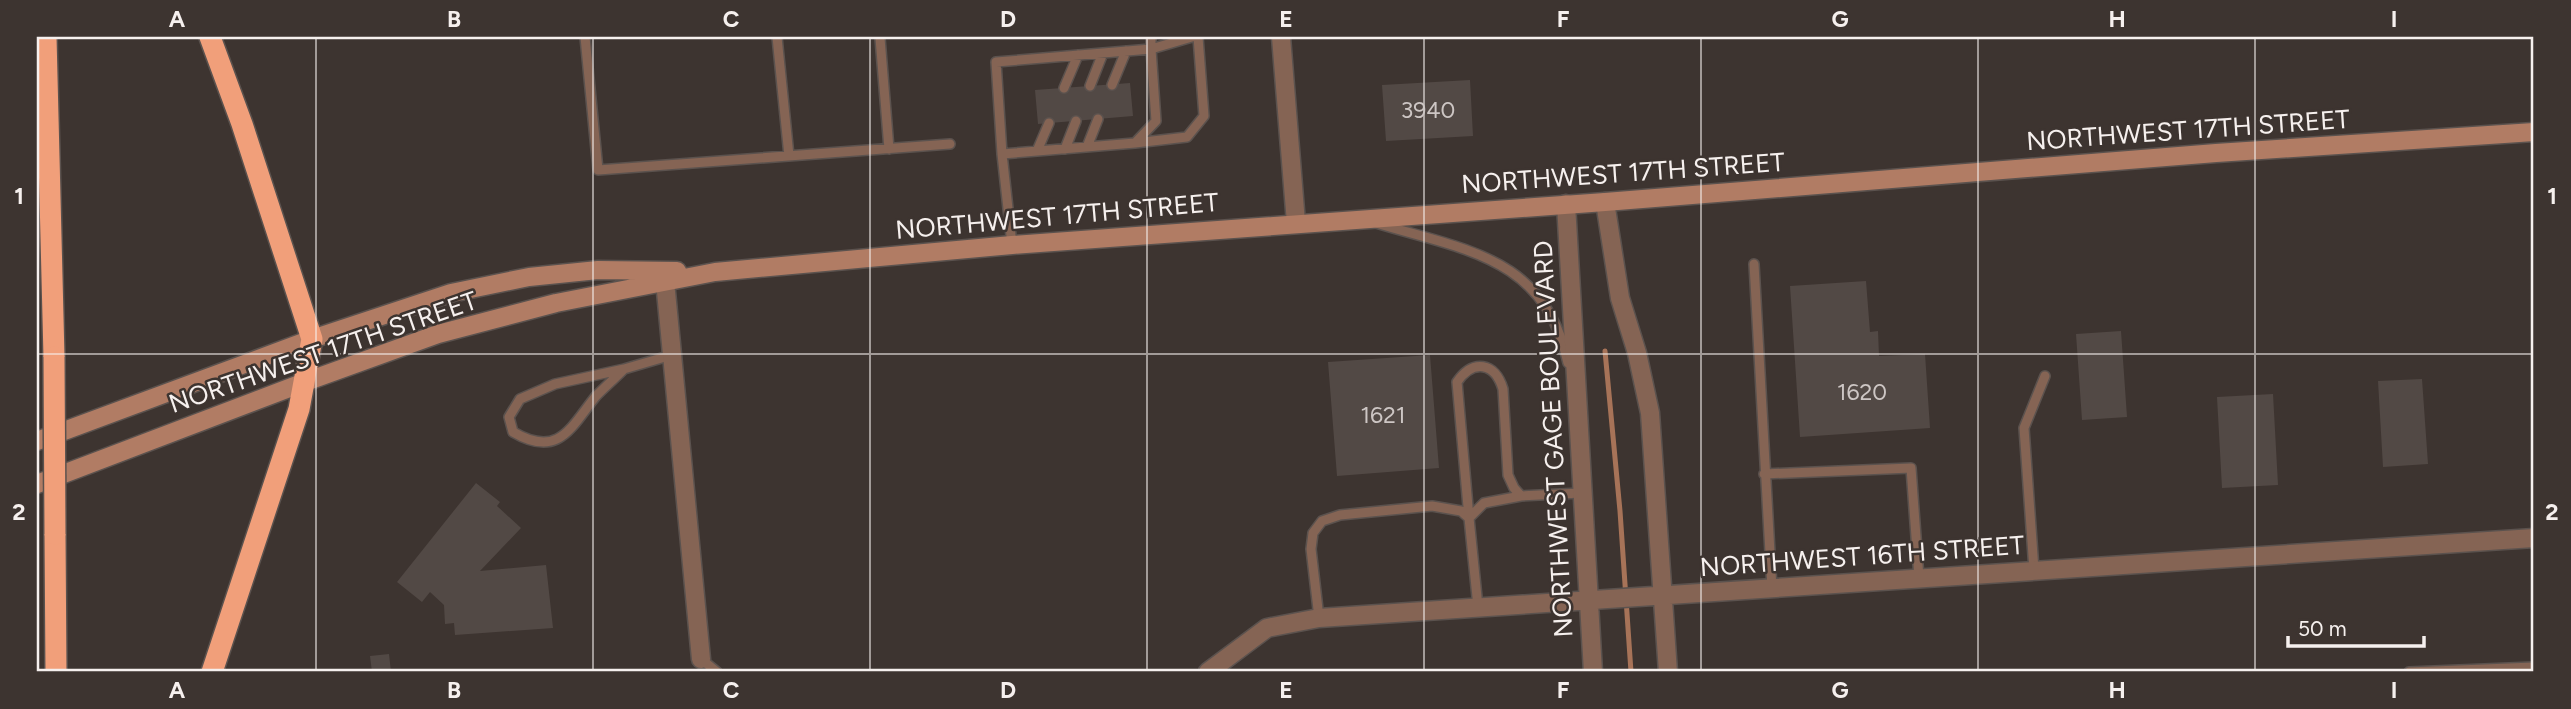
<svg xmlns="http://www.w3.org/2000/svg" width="2571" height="709" viewBox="0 0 2571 709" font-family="Figtree,sans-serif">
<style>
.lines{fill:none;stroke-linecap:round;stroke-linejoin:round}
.stream{stroke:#a77358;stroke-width:5}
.building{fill:#524945}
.service-casing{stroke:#5b524e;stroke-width:12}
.minor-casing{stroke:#5b524e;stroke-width:21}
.tertiary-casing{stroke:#5b524e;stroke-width:21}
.secondary-casing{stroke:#5b524e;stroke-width:21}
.motorway-casing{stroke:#5b524e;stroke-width:24}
.service{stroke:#856454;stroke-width:9}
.minor{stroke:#856454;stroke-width:18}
.tertiary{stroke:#856454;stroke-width:18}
.secondary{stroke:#b17c64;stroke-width:18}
.motorway{stroke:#f19f7a;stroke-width:21}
.motorway-bridge-casing{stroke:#5b524e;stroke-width:24;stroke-linecap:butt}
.motorway-bridge{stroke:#f19f7a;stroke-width:21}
.grid{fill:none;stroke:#f6f0ee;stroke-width:2;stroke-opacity:0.55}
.labels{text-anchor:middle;stroke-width:5;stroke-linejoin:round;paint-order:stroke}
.number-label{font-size:23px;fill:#cdc6c4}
.street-label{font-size:26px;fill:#f6f0ee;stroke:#3d3430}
.neatline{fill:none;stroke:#f6f0ee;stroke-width:2.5}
.grid-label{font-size:23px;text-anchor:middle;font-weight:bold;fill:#f6f0ee}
</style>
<rect width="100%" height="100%" fill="#3d3430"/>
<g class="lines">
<path class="stream" d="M1605,351L1620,511L1631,672"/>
</g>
<path class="building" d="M1470,80L1473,136L1386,141L1382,85Z
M1130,83L1133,116L1038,124L1035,90Z
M1866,281L1870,332L1878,331L1879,356L1925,354L1930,428L1800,437L1790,286Z
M2121,331L2127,417L2082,420L2076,334Z
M1430,355L1439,468L1337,476L1328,362Z
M2422,379L2428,464L2383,467L2378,381Z
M2273,394L2278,485L2222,488L2217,397Z
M476,483L500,502L497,506L521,528L480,571L546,565L553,628L455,635L454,623L445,624L444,605L430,592L422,602L397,582Z
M389,654L391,672H372L370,656Z"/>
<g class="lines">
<g class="service-casing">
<path id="service" d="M585,37L598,170L950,144
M777,37L789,156
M1151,37V49L1192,37
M880,38L889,149
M1112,85L1126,51
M1090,86L1103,53
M1064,88L1078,55
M1135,143L1187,137L1204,116L1198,37
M1087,147L1098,119
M1065,149L1076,121
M1037,151L1049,123
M1002,154L1135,143L1156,121L1151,49L996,62L1002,154L1012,245
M1376,223C1464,250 1545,256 1568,363
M1754,264L1772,589
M624,369C615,378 605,387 596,396C571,427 559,459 513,432L509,417L520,399L555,384L624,369L672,355
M1764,474L1911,468L1919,578
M1469,518L1457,382C1473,359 1495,362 1503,389L1508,475L1514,488L1521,496L1581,493
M1469,518L1484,503L1521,496
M2034,570L2024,428L2045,376
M1319,618L1311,549L1313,533L1322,521L1340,515L1432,506L1461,511L1469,518L1478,607
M701,659L717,672
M2409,672L2534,667"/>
</g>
<g class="minor-casing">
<path id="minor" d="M1605,202L1620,298L1637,353L1650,413L1668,672
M1566,204L1593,672
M665,281L701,659
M1208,672L1267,628L1319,618L2534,538"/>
</g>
<g class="tertiary-casing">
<path id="tertiary" d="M1281,37L1296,223"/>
</g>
<g class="secondary-casing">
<path id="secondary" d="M37,441L312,339L451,293L529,277L598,270L677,271
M37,484L305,382L438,334L556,303L715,272L1012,245L1605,202L2216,153L2534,132"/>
</g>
<g class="motorway-casing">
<path id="motorway" d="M46,37L54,357
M210,37L242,124L312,339L299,409L212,672
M55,534L56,672"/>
</g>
<use href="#service" class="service"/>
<use href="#minor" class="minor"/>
<use href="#tertiary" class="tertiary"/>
<use href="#secondary" class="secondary"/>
<use href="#motorway" class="motorway"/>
<g class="motorway-bridge-casing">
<path id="motorway-bridge" d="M54,357L55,534"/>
</g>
<use href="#motorway-bridge" class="motorway-bridge"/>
</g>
<path class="grid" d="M316,37V672M593,37V672M870,37V672M1147,37V672M1424,37V672M1701,37V672M1978,37V672M2255,37V672M37,354H2534"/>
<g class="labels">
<g class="number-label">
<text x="1428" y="118">3940</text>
<text x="1862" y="400">1620</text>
<text x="1383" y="423">1621</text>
</g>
<g class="street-label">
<text transform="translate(2188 130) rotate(-4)" y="9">NORTHWEST 17TH STREET</text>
<text transform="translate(1623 173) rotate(-4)" y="9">NORTHWEST 17TH STREET</text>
<text transform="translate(1057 216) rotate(-5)" y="9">NORTHWEST 17TH STREET</text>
<text transform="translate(323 352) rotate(-19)" y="9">NORTHWEST 17TH STREET</text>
<text transform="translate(1553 439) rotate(-93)" y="9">NORTHWEST GAGE BOULEVARD</text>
<text transform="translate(1862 556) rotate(-4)" y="9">NORTHWEST 16TH STREET</text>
</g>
</g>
<rect width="2571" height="709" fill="none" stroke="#3d3430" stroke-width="77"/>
<path d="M2288 636v10h136v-10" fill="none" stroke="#f6f0ee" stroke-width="3.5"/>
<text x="2298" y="636" font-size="21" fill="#f6f0ee" stroke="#3d3430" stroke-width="5" paint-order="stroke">50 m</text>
<rect x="38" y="38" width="2494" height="632" class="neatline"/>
<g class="grid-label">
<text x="177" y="27">A</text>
<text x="454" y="27">B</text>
<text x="731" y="27">C</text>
<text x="1008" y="27">D</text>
<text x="1286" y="27">E</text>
<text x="1563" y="27">F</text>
<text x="1840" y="27">G</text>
<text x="2117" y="27">H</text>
<text x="2394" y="27">I</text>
<text x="19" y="204">1</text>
<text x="2552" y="204">1</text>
<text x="19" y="520">2</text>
<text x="2552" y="520">2</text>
<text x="177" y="698">A</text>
<text x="454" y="698">B</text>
<text x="731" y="698">C</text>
<text x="1008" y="698">D</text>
<text x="1286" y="698">E</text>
<text x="1563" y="698">F</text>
<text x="1840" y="698">G</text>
<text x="2117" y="698">H</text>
<text x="2394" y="698">I</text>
</g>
</svg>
